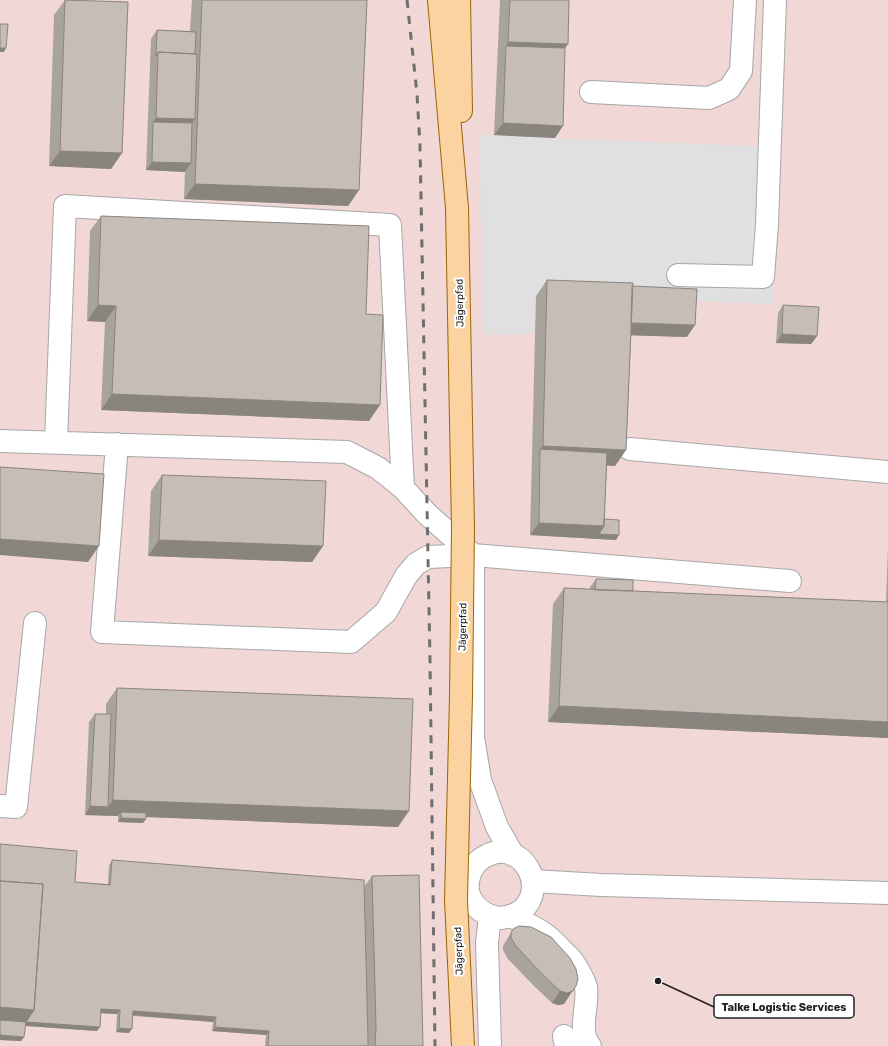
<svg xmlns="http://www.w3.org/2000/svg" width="888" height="1046" viewBox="0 0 888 1046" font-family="Rubik,sans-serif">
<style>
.commercial{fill:#f1d7d6}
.parking{fill:#e0e0e0}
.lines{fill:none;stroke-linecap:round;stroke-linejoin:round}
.minor-casing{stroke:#a7a7a7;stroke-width:24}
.major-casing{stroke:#9a6502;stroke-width:24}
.minor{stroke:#fff;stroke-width:22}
.major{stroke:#fbd3a1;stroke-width:22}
.rail{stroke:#6e6e6e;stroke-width:3;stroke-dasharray:8 8;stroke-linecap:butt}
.major-bridge-casing{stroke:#9a6502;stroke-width:24;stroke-linecap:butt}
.major-bridge{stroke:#fbd3a1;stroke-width:22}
.wall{fill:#a9a39d}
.shaded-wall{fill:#8a847f}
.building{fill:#c5bdb6;stroke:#8a847f}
.labels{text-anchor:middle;stroke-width:4;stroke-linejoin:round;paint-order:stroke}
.street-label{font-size:10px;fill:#202020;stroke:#fff}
.leader{fill:none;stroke:#202020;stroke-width:1.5}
.callout-dot{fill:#202020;stroke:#fff;stroke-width:1.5}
.callout{fill:#fff;stroke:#202020;stroke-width:1.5}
.callout-label{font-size:11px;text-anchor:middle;font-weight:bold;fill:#202020}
</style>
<rect width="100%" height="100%" fill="#f0ede6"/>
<path class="commercial" d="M0,0H888V1046H0Z"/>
<path class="parking" d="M479,135L779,147L773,304L536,295L534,334L483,335Z"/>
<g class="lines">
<g class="minor-casing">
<path id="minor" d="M591,92L709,98L729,89L741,71L745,0
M678,275L763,277L767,224L775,0
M0,441L347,452L378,468L403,488L427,514L473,555L428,557L416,564L406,576L386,612L351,642L102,632L117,444
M56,442L65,206L390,225L403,488
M630,449L888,472
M0,806L16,807L35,623
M513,855L497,827L480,780L473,737V555L790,581
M533,881L601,885L888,893
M510,916C514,915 518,913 521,911C550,887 521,839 488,855C481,858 476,862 472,869C468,877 466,886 469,895C474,908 486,916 499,918C503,918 507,916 511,917C516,918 538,929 543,933C553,939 561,950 570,958C575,963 584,980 586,987C589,1005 577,1031 590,1046
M564,1036L566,1046
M490,1046L487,943L490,916"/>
</g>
<g class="major-casing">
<path id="major" d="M439,0L457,208
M459,0L461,111"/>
</g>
<use href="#minor" class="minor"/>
<use href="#major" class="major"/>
<path class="rail" d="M407,0L417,94L420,146L430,660L435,1046"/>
<g class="major-bridge-casing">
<path id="major-bridge" d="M457,208L463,528L461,696L456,900L463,1046"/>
</g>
<use href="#major-bridge" class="major-bridge"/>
</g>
<path class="wall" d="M65,0H79L122,153L111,169L49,166L54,15Z
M192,0H367L359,190L348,206L184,199L185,172L146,170L151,39L157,30L190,31Z
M500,0H569L565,48L555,138L494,135Z
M101,216L366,314L369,421L101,410L105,322L87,321L90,231Z
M547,280L632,286L687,337L631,335L626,450L615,466L607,465L604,519L616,540L530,535L536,296Z
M783,305L817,336L811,344L776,343L778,313Z
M162,475L323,546L312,562L148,556L151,491Z
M888,547V738L548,722L553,604L564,588L590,589V587L596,579L633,591L886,602Z
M117,688L398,827L146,817V819L143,823L118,822V816L85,815L89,722L95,714H106V704Z
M112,860L364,887L372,876L423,1046H265L266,1035L212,1031L213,1022L133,1016L129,1033L116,1032L117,1014L101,1013L97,1031L25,1026L24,1037L21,1041L0,1040L75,882L108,884L109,865Z
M513,929L551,937L564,1004L558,1005L552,1003L534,986L508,959L503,950V946Z"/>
<path class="shaded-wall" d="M508,42L568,44L557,60L506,46Z
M0,48H6L4,52H0Z
M156,118L195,119L186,131L153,122Z
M503,123L563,126L555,138L494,135Z
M60,151L122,153L111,169L49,166Z
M152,162L191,163L185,172L146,170Z
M195,184L359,190L348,206L184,199Z
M98,305L116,306L105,322L87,321Z
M629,323L695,325L687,337L620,335Z
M782,334L817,336L811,344L776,343Z
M112,394L380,405L369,421L101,410Z
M543,446L626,450L615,466L540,462V449Z
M539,523L604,526L619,535L616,540L530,535Z
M0,539L99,546L88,562L0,555Z
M159,540L323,546L312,562L148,556Z
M559,706L888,722V738L548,722Z
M113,800L409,811L398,827L121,816V812L118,816L85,815L90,806L108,807Z
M121,818L146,819L143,823L118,822Z
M576,986L564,1004L558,1005L552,1003L560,991Z
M0,1007L34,1010L100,1027L97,1031L0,1024Z
M101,1009L120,1010L117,1014L98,1013Z
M133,1011L216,1017L213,1022L130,1015Z
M215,1027L269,1031L266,1035L212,1031Z
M119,1028L132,1029L129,1033L116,1032Z
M0,1035L24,1037L21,1041L0,1040Z"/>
<path class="building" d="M65,0L128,2L122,153L60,151Z
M202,0H367L359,190L195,184Z
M510,0H569L568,44L508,42Z
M0,24H8L6,48H0Z
M157,30L196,32L195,54L158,52L156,56Z
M506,46L565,48L563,126L503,123Z
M158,52L197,54L195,119L156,118Z
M153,122L192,123L191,163L152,162Z
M101,216L369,226L366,314L383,315L380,405L112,394L116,306L98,305Z
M547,280L633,283L626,450L543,446Z
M632,286L697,289L695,325L631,323Z
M783,305L819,307L817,336L782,334Z
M540,449L607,453L604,526L539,523Z
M0,467L104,474L99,546L0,539Z
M162,475L326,481L323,546L159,540Z
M604,519L619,520V535L599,534L604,526Z
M596,579L633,580V591L595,590Z
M564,588L888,602V722L559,706Z
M117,688L413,699L409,811L113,800Z
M95,714H111L108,807L90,806Z
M121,812L146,813V819L121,818Z
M0,844L77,851L75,882L110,885L112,860L364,880L368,1039V1046H268L269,1031L215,1027L216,1017L133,1011L132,1029L119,1028L120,1010L101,1009L100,1027L26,1022L34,1010L43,884L0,881Z
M419,875L423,1046H375L376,1027L372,876Z
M0,881L43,884L34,1010L0,1007Z
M519,926L531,927L551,937L570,958L576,969L578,979L576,986L573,991L567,993L560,991L542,974L516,946L511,938V933L513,929Z
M0,1020L26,1022L24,1037L0,1035Z"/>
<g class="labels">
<g class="street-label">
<text transform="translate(459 303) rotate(-91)" y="4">Jägerpfad</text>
<text transform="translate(462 627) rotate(-89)" y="4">Jägerpfad</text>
<text transform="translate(458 951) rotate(-92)" y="4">Jägerpfad</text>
</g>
</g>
<path class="leader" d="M658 981L714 1007"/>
<circle class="callout-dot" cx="658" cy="981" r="4"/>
<rect class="callout" x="714" y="995" width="140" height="23" rx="4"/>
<g class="callout-label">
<text x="784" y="1011">Talke Logistic Services</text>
</g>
</svg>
